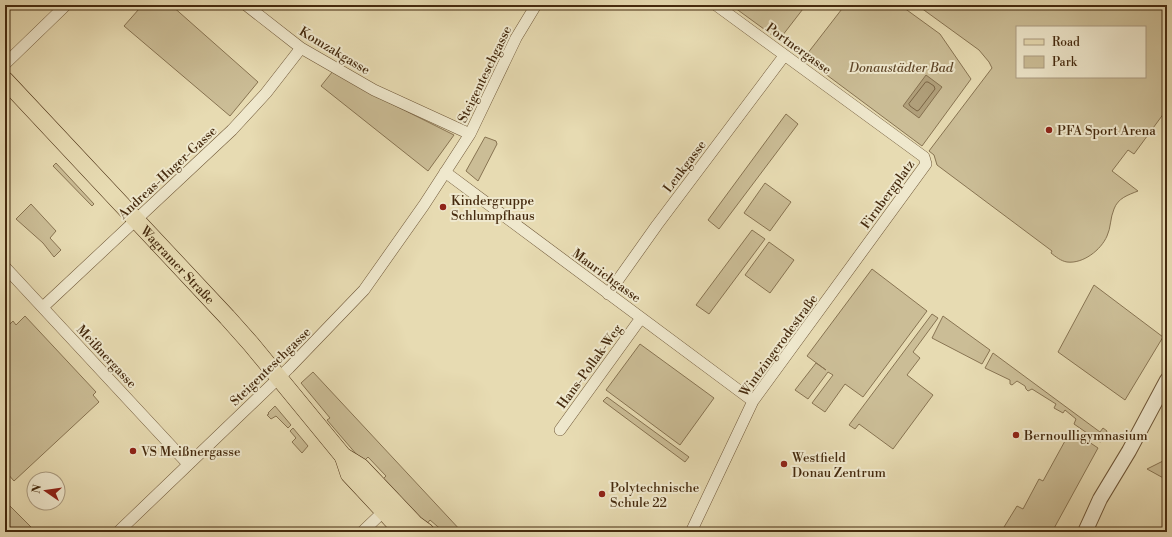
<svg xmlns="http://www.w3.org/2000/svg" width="1172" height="537" viewBox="0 0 1172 537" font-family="'Libre Bodoni',serif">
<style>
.green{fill:#cbbd96;stroke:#887452;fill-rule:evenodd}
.water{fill:#b09f7a;stroke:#85704f}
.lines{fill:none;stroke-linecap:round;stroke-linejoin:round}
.shore{stroke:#7a6444;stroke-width:1}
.minor-casing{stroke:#6e5637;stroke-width:12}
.tertiary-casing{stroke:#6e5637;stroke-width:16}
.primary-casing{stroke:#452a0e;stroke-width:18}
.minor{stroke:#efe8cd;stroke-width:11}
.tertiary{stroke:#efe8cd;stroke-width:14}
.primary{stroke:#e7dbb2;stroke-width:17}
.poi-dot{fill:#8f2418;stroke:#efe8cd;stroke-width:1.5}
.labels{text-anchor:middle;stroke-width:4;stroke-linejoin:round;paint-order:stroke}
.street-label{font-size:13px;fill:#452a0e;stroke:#efe8cd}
.park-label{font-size:13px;font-style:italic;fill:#604729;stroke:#efe8cd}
.poi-label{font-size:13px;fill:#452a0e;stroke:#efe8cd;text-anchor:start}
</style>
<rect width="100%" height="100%" fill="#e7dbb2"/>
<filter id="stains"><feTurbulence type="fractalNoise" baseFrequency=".005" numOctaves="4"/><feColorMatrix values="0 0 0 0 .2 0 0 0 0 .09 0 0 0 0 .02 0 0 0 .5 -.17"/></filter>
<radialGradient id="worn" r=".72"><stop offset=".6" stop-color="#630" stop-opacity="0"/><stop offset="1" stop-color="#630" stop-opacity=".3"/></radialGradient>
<path class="green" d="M135,5H171L258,82L230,116L124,26L139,9Z
M731,5H806L779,40Z
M845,5H900L940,34L971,79L922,146L804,58Z
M917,5H1167V109L1134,154L1128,150L1112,171L1138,191C1128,195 1118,198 1114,209C1110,218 1111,228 1107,236C1101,250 1083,264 1067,262C1061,261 1056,257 1051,253L1052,251L937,165L934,155L929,151L992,68L989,62L979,50ZM1017,27H1145V77H1017Z
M333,71L370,93L454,135L428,171L321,86Z
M786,114L798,124L719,229L708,220Z
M485,137L496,141L497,144L478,181L466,171Z
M56,163L94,204L92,206L53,166Z
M765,183L791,202L770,231L744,213Z
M31,204L56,231L50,238L61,250L54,257L43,243L16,219Z
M752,230L765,239L709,314L696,305Z
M769,242L794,260L770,293L745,275Z
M872,269L927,311L863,397L845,384L825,412L812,403L833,375L828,372L808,399L795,390L816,363L826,370L807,356Z
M1094,285L1163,337L1125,400L1058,352Z
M932,314L938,318L913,352L920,358L907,375L933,395L893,449L859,424L855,429L849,425Z
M25,316L96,392L93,395L99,402L14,481L7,473L5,475V329L13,321L16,325Z
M943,316L990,350L982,364L932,338Z
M640,344L714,398L680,445L606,390Z
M993,353L1100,432L1103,428L1107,431L1102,441L1100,442L1074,424L1076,419L1065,410L1063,413L1054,408L1056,404L1032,389L1028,391L1026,389L1025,386L1017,381L1012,385L1010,384V380L985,368Z
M313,372L462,532H444L430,520L426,525L381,481L386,476L368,457L363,462L327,420L330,418L301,383Z
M607,397L689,457L685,462L603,401Z
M275,406L291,425L288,428L276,416L271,419L267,415L269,414L268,413Z
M293,428L308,446L302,453L292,442L296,438L290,431Z
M1071,430L1098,448L1052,532H1012L1004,527L1017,506L1023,509L1039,479L1043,481Z
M1167,456V480L1147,469L1165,460Z
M5,501L36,532H5Z"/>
<path class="water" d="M926,75L942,87L919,118L903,106Z"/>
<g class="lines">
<path class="shore" d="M926,82H928L934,86L935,89L919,110L917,111L910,106L909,104Z"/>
<g class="minor-casing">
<path id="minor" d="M246,5L301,48L374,90L470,134
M5,64L66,5
M445,172L753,401
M5,267L188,464
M608,294L657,225L784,56
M43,307L232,130L266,93L301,48
M560,430L641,318
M118,532L289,368L364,290L424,205L470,134L516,38L536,5
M362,532L384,511
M691,532L753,401L926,164L924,157C855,106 785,56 716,5"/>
</g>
<g class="tertiary-casing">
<path id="tertiary" d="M1085,532L1100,499L1129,451L1167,380"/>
</g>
<g class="primary-casing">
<g id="primary">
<path id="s1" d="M5,80L227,317L251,344L343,456L361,467L415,524L426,532"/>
<path d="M343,456L349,474L403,532"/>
</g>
</g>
<use href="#minor" class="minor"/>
<use href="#tertiary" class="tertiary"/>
<use href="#primary" class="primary"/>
</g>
<g class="poi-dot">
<circle cx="1049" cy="130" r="4"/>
<circle cx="443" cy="207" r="4"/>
<circle cx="1016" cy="435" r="4"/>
<circle cx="133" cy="451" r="4"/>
<circle cx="784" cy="464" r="4"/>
<circle cx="602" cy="494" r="4"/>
</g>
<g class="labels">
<g class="street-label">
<text transform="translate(799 48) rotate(36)" y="5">Portnergasse</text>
<text transform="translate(335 50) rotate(31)" y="5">Komzakgasse</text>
<text transform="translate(484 74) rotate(-64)" y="5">Steigenteschgasse</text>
<text transform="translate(684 166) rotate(-53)" y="5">Lenkgasse</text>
<text transform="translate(167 172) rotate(-43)" y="5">Andreas-Huger-Gasse</text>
<text transform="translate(887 194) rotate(-54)" y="5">Firnbergplatz</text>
<text dy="5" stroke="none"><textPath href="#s1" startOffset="253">Wagramer Straße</textPath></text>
<text transform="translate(607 275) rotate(36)" y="5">Maurichgasse</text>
<text transform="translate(778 345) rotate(-54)" y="5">Wintzingerodestraße</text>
<text transform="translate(107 356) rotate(47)" y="5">Meißnergasse</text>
<text transform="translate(270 366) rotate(-44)" y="5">Steigenteschgasse</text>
<text transform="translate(589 366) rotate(-54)" y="5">Hans-Pollak-Weg</text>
</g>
<g class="park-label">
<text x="901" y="72">Donaustädter Bad</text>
</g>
<g class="poi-label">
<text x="1057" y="135">PFA Sport Arena</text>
<text x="451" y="205">Kindergruppe<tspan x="451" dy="15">Schlumpfhaus</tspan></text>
<text x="1024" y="440">Bernoulligymnasium</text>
<text x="141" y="456">VS Meißnergasse</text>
<text x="792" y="462">Westfield<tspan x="792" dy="15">Donau Zentrum</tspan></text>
<text x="610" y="492">Polytechnische<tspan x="610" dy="15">Schule 22</tspan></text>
</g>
</g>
<rect width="1172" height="537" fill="none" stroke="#e7dbb2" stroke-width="20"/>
<rect x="6" y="6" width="1160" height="525" fill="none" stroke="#452a0e" stroke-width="2"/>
<rect x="10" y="10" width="1152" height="517" fill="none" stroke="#452a0e"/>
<rect x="1016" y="26" width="130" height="52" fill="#efe8cd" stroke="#ab9c81"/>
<rect x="1024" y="39" width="20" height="6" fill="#e7dbb2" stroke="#ab9c81"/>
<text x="1052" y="46" font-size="12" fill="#452a0e">Road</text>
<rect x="1024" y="56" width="20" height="12" fill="#cbbd96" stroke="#ab9c81"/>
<text x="1052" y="66" font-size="12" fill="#452a0e">Park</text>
<g transform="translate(46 491) rotate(283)"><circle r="19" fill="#efe8cd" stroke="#ab9c81"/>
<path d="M0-3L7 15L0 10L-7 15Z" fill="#8f2418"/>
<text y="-6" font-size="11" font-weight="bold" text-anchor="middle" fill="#452a0e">N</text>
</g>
<rect width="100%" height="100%" filter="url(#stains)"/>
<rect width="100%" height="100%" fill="url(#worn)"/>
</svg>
